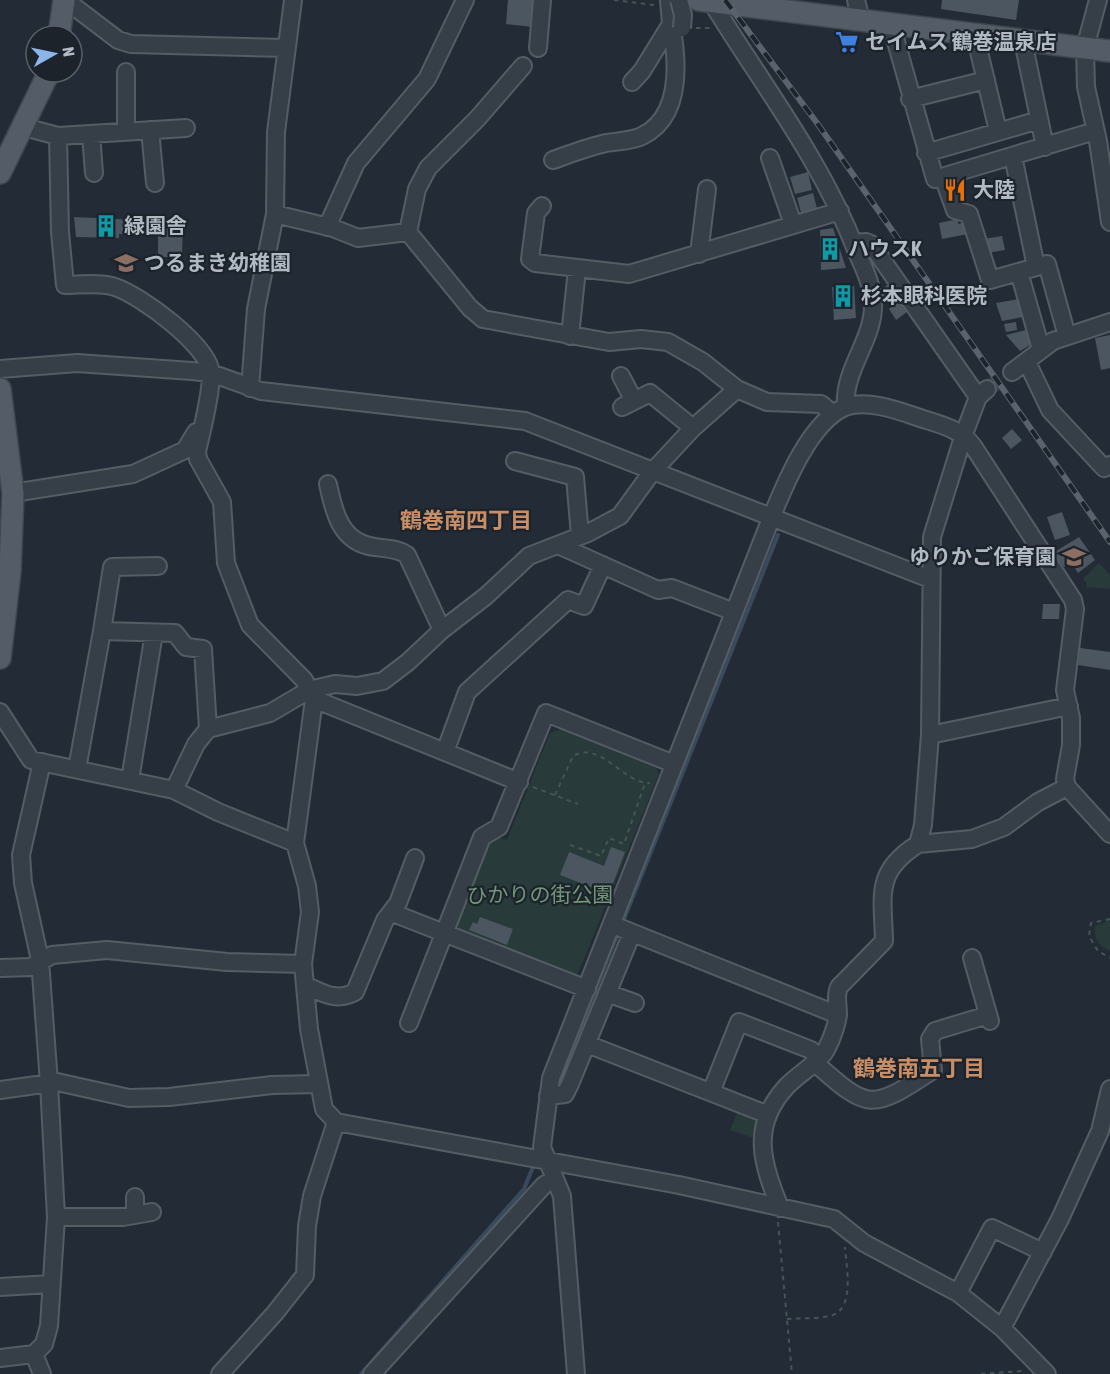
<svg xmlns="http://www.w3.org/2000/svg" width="1110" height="1374" viewBox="0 0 1110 1374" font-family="'Asap Condensed','Noto Sans JP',sans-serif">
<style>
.green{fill:#283a39}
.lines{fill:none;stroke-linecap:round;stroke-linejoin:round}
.stream{stroke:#3a4a5d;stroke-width:4}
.building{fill:#4c5661}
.minor-tunnel{stroke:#38414b;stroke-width:16;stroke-dasharray:16 8;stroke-linecap:butt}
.minor-casing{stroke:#545c64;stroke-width:20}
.major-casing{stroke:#404750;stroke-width:24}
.path{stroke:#455556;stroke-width:2;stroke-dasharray:4.5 4.5;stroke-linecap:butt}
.minor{stroke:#363e47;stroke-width:16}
.major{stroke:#545d67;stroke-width:21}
.rail-casing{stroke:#59626d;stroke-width:6}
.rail{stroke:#1c232b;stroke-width:4;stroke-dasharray:11;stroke-linecap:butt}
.minor-bridge-casing{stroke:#545c64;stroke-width:20;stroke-linecap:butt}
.minor-bridge{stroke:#363e47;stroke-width:16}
.labels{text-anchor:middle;stroke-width:4.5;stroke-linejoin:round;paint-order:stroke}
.poi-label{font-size:21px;font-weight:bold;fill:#b1b9c3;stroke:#1c232b;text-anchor:start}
.park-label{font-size:21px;fill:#729679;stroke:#1c232b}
.neighbourhood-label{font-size:22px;font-weight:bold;fill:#c78e68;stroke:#1c232b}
</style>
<rect width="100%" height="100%" fill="#232c36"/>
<path class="green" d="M1099,563L1110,575V589L1086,587L1087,584L1083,579Z
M561,729L656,768L659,774L578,974L573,978L453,931L488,837L493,836L507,840L550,733Z
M1110,920V951C1098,945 1094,940 1095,926Z
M739,1108L758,1116L759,1140L730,1130Z"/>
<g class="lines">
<path class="stream" d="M622,924L778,535
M560,1080L619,931
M361,1374L524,1189L533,1167"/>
</g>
<path class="building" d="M508,0H536L533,27L506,24Z
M942,0H1019L1016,20L941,9Z
M808,172L812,190L795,194L790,177Z
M813,193L818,212L802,216L797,198Z
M74,217L138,220L137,235L119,234V238L76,237Z
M149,219H183L182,257H158V232H149Z
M958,219V224L966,222L968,234L942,239L939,223Z
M833,228L846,268L821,270L820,230Z
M1002,236L1005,250L987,253L984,239Z
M892,282L911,309L896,320L889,309L892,306L888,300L885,303L877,292Z
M854,286L856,318L834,320L832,287Z
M1019,299L1023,317L1002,321L996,303Z
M1016,322L1017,330L1006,332L1004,324Z
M1030,329L1032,344L1020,351L1006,335Z
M1110,335V368L1101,370L1095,338Z
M1012,429L1022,440L1011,449L1002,438Z
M1062,512L1070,535L1055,540L1047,517Z
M1079,537L1095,560L1078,573L1071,562L1064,567L1053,553Z
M1043,604H1060L1059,619H1042Z
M1080,648L1110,652V670L1078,665Z
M611,847L625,852L609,894L560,875L569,852L604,866Z
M480,917L513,929L507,945L469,930L473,922L477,924Z"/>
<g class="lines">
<path class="minor-tunnel" d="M987,389L1012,372"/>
<g class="minor-casing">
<path id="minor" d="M856,0L861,20
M1098,0L1085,48L1086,87L1098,141L1110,222
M711,1C761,83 821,159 856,250C863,266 872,284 873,302C875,339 843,369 846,406
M64,3L72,5L118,40L131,44L287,48
M891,24L935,179L1095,131
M975,35L998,131
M1023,41L1045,147
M538,48L542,0
M632,82L642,71L671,24L669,0
M910,99L986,80
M24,127L58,136L186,128
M150,130L155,183
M126,132V72
M91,134L94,173
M58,136L60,232L65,285C79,285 102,282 115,287C140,295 210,346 211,374C211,396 202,430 197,451L198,459L222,502L226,563L250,625L304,680L314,699L295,843
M926,153L1039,120
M1013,156L1036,267
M770,158L793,224
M553,160C570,154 588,147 606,143C618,141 632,141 642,136C683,116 678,61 671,24
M943,177L955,210L969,214L990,280L1047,264L1067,336
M542,206L536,213L530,259L535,263L629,274L840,211
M275,214L333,228L358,238L408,232
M327,227L356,163L427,79L465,0
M408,232L470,308L483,319L609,342L641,339L668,342L703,362L737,389L767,402L821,404L833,414
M408,232L417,189L428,168L477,119L523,66
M854,243L866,242L871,244L978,397
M699,254L707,189
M1019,272L1041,349
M570,336L577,269
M1027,362L1050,410L1104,468L1110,465
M0,369L77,363L192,371L211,373L261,391L525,421L930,579
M1012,372L1053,341L1110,322
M621,376L634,401
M250,388L256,309L275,214L276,132L293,0
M622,407L650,393L693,428
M515,461L575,477L580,536
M328,484C334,513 341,543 375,547C386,549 397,548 407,555L442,630
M13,493L133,474L185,450L196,432
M558,545L658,590L672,588L734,612
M102,631L112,567L158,566
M314,699L519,782
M0,712L31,760L174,790L218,812L295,843L307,886L310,912L303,964L309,1029L324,1109L336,1122L679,1185L834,1219L864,1243L958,1293L1002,1328L1047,1374
M930,735L1069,706
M445,752L467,692L568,600L584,606L603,565
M77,769L102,631L175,633L186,647L203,649L208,729
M130,780L154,633
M174,790L196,744L208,729L270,713L309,690L335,684L357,686L383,681L408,662L442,630L486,596L529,556L588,533L620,516L652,472L693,428L737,389
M918,844L972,839L1004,827L1038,802L1067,787
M393,913L587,989
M613,925L838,1015
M972,958L990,1021
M0,968L31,967L52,955L107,950L227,962L303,964
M305,985C323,993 336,1002 355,992L385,920L398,903L415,858
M607,993L635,1003
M409,1023L482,837L499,827L546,713L674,764
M587,1044L766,1114
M814,1062C869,1111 871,1111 933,1070L930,1039L935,1031L988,1015
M0,1090L57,1082L129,1098L169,1097L272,1085L318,1084
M711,1092L739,1022L811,1050L819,1058
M548,1096L565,1094L570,1084L632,933
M780,1208C762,1162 750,1127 786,1087C797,1075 814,1066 824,1053C830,1044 837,1025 838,1014C838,1004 835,996 839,987L884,941C883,895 874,872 918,844L923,825L930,735L932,537L964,434L978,397L987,389
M135,1215V1197
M56,1217H123L152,1212
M0,1287L51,1284
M958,1293L992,1228L1043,1252
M1002,1328L1060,1219L1100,1131L1110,1089
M34,1354L42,1374
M0,1358L34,1354L44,1344L49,1326L56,1217L49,1083L40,960L23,883L21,855L42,762
M220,1374L275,1313L305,1275L307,1226L312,1196L336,1122
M372,1374L544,1185L554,1179
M576,1374L562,1196L542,1147L551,1078L772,516C785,484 810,422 845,407C866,399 897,410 917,417C938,424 960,428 973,446L1073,600L1075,609L1065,690L1071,718V745L1065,779L1067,787L1110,834"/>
</g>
<g class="major-casing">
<path id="major" d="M699,0L1110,51
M59,36L64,0
M0,173L49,72
M0,389L13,493L10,571L0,658"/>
</g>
<path class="path" d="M614,0L654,5
M696,28H711
M533,787L578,804
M555,795L573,756C601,740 623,784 650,783
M570,845L601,856L609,838L624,844L645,783
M1110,919L1091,923L1089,936L1098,951L1110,958
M778,1222L792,1374
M787,1319C800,1318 816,1319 830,1316C856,1310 846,1266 845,1247
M981,1374L1022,1371"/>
<use href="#minor" class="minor"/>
<use href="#major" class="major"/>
<g class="rail-casing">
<path id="rail" d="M725,0L817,123L1110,542"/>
</g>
<use href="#rail" class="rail"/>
<g class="minor-bridge-casing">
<path id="minor-bridge" d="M679,0L683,15L682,28"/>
</g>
<use href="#minor-bridge" class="minor-bridge"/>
</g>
<defs>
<g id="supermarket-bare" transform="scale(1.8)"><path d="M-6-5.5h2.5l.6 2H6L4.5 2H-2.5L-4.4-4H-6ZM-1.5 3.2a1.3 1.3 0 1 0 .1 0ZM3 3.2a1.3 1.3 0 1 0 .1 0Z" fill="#3f7fe0" stroke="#1c232b" stroke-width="2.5" paint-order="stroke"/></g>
<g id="restaurant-bare" transform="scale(1.8)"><path d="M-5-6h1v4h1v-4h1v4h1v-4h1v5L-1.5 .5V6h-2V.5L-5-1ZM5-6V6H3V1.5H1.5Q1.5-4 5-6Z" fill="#e8710a" stroke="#1c232b" stroke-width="2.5" paint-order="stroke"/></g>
<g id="building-bare" transform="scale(1.8)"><path d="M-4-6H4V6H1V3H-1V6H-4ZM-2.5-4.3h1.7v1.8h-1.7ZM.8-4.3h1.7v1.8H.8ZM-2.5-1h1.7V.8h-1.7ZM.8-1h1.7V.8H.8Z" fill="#0f9aa8" stroke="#1c232b" stroke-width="2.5" paint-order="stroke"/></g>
<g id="school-bare" transform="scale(1.8)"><path d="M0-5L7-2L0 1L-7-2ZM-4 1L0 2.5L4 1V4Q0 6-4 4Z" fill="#8d6e63" stroke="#1c232b" stroke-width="2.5" paint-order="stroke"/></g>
</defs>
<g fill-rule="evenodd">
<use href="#supermarket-bare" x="847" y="42"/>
<use href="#restaurant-bare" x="955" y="190"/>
<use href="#building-bare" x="106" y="226"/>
<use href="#building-bare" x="830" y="249"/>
<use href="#school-bare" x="126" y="263"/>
<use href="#building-bare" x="843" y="296"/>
<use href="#school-bare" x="1074" y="557"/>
</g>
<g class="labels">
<g class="poi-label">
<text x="865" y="49">セイムス 鶴巻温泉店</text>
<text x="973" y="197">大陸</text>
<text x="124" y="233">緑園舎</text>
<text x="848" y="256">ハウスK</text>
<text x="144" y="270">つるまき幼稚園</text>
<text x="861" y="303">杉本眼科医院</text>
<text x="1056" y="564" text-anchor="end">ゆりかご保育園</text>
</g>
<g class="park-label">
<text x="540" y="902">ひかりの街公園</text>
</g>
<g class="neighbourhood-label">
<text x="466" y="528">鶴巻南四丁目</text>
<text x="919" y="1076">鶴巻南五丁目</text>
</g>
</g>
<g transform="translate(54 54) rotate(81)"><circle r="28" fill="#1c232b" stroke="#585f68" stroke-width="1.5"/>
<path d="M0-4.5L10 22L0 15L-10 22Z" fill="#8eb5eb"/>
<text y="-9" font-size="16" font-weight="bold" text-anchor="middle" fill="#b1b9c3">N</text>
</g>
</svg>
